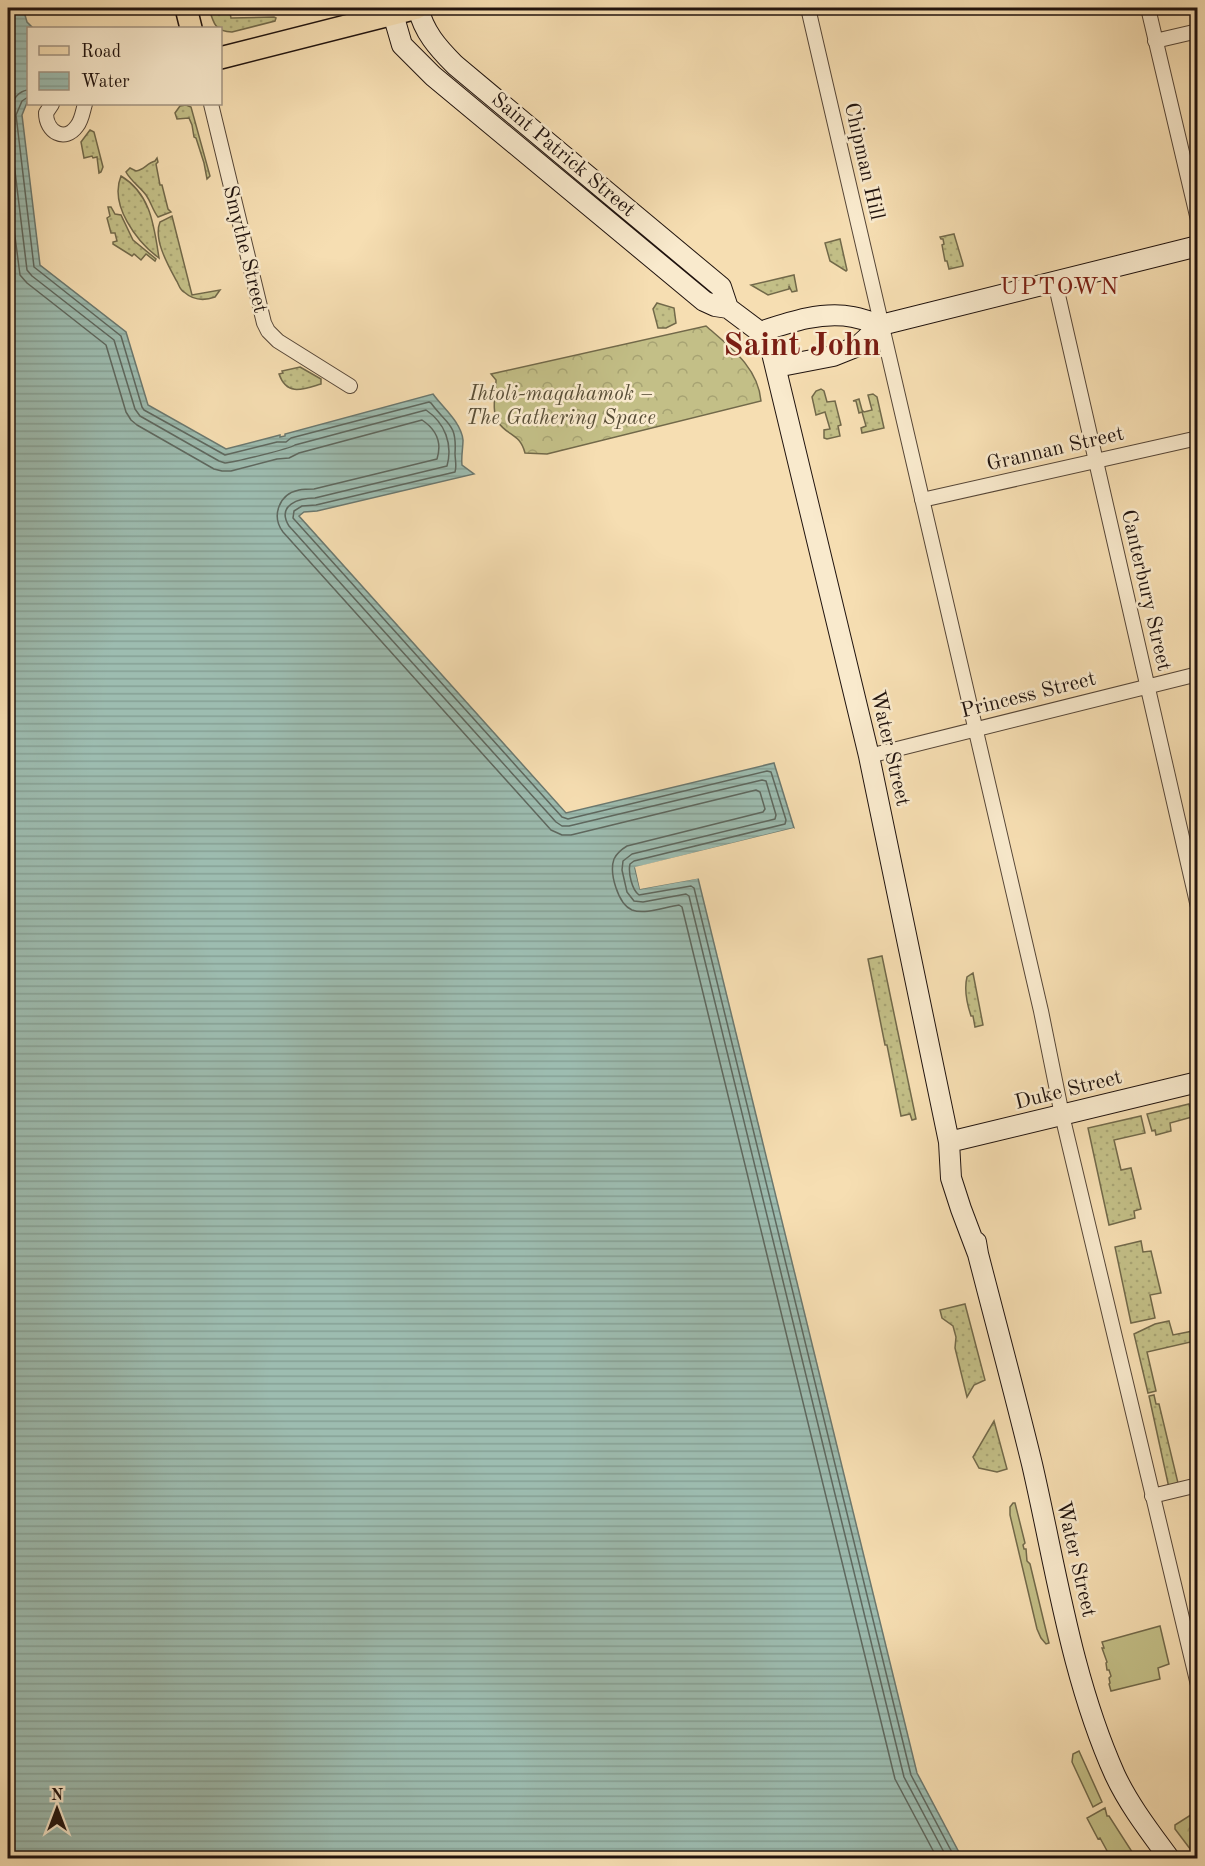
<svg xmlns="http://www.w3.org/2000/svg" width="1205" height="1866" viewBox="0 0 1205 1866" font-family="'Old Standard TT',serif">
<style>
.grass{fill:url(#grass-dots);stroke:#72694a;stroke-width:1.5}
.forest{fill:url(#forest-crowns);stroke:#72694a;stroke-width:1.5}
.garden{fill:#c3bf87;stroke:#72694a;stroke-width:1.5}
.water{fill:url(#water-rules);stroke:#6b786f;stroke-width:1.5}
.pier{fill:#f6deb2}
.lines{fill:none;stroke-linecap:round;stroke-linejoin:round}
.shore{stroke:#5e685f;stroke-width:1.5}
.street-casing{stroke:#564637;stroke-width:16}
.secondary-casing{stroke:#20130e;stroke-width:22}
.primary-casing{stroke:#20130e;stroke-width:24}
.street{stroke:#f9eacd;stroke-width:14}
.secondary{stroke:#f9eacd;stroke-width:20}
.primary{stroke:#f6deb2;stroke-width:21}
.labels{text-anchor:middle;stroke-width:5;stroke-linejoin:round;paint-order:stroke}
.street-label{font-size:21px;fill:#20130e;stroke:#f9eacd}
.park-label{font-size:21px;font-style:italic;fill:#594f38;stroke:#f9eacd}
.quarter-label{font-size:24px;letter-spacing:1.5px;fill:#7a1f14;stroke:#f9eacd}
.town-label{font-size:33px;font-weight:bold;fill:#7a1f14;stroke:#f9eacd}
</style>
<defs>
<pattern id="grass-dots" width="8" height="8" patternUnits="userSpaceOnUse" patternTransform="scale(1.5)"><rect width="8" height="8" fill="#c3bf87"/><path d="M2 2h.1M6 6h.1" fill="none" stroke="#a7a373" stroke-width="1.8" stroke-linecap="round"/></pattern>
<pattern id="forest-crowns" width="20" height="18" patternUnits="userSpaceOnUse" patternTransform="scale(1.5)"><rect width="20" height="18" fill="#c3bf87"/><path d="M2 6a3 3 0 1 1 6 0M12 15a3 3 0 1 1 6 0" fill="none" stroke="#a7a373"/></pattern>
<pattern id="water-rules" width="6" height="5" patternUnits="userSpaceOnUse" patternTransform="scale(1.5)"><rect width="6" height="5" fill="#9dbcb0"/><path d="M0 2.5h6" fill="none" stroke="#87a196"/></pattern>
</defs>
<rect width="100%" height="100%" fill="#f6deb2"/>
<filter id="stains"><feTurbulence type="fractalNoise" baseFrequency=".00333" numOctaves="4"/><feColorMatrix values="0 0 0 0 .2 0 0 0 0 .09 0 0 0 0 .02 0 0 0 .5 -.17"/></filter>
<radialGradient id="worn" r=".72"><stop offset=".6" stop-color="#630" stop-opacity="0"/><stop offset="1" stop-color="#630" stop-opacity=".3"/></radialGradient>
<path class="grass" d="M209,8H229L231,18L274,17L276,18L275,21L232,32C215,32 213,22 209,8Z
M186,105L191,107L210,176L207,179L204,163L196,138L194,137L192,125L189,118L177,119L175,113L180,106Z
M90,130L94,132L103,167L101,172L99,173L97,157L93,158L92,156L84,158L81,142Z
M157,158L158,162L156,164L160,185H162L168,209L171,212L158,217C153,211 151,202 146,195C140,187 130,180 126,172L130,168L136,171C144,170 147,163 155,161Z
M121,176C151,194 154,226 159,258C137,242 109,205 121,176Z
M108,207H111L115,214L121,215L133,240L156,259L155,261L146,254L141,260L134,254L132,256L113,244V242L117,241L115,233H111L107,218L110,216Z
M172,216L192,295L220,290L215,297C204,301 193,300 184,292C179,289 179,284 176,280C168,265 153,239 160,222Z
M954,234L963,264V266L949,269L947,261H945L942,245L944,244L943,239H941L940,237Z
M840,239L847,270L846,271L830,261L825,243Z
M794,275L797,291L792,292L789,286V289L768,295L751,285Z
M657,303L674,308L676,323L666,328H658L653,309Z
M300,367L321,379V384C304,389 287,397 279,374L283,373L282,371Z
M821,389L824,391L827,402L835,401L841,425L838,426L840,436L827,439L824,438V430L830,429L825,412L816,415L812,397L816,391Z
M873,394L877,397L884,428L862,433L861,428L866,426L862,412L859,413L856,401H853L859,399L862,410L864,412L872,410L868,395Z
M882,956L916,1119L912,1120L910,1114L901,1116L887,1045H885L868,959Z
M973,973L983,1025L975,1027L973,1016H971C967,1004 964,989 967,977Z
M1189,1104L1192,1117L1170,1123L1171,1131L1156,1135L1155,1130L1152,1131L1147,1114Z
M1141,1116L1145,1133L1114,1140L1121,1170L1131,1168L1141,1209L1134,1211L1135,1218L1109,1225L1088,1128Z
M1141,1241L1143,1252L1151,1251L1161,1293L1150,1295L1155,1318L1131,1323L1115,1247Z
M965,1304L985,1380L974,1385L967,1397L955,1348L956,1337L953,1326L942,1318L940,1310Z
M1169,1321L1173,1335L1193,1331L1195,1341L1147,1352L1156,1391L1148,1393L1134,1334L1155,1324Z
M1154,1395L1156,1404H1159L1178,1483L1169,1488L1149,1396Z
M994,1421L1007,1469L997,1472L979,1468L973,1457Z"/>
<path class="forest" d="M706,326C730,347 758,367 761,401L547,454L525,453C520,433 507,436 498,422C491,411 496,392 496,380L491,374Z
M1197,1811H1198L1197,1858L1175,1829V1825Z"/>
<path class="garden" d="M1013,1503H1015L1025,1543L1023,1545L1024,1549H1026L1027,1561L1030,1564L1049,1643L1046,1644L1041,1638L1037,1629L1010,1515V1507Z
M1160,1626L1169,1664L1158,1668L1160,1679L1111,1691L1109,1684L1110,1683L1109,1678L1111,1676L1109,1670H1107L1106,1663L1107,1662L1102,1648H1104L1102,1642Z
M1079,1751L1102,1802L1093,1807L1072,1762L1073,1754Z
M1105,1808L1107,1816H1109L1136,1858H1111L1100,1838L1098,1839L1087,1818Z"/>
<path class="water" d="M8,8H23L27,22L33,28H28V100L22,115L40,265L126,332L148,405L226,449L280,435V437L285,436V434L433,394C443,408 461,422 463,440C463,448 461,457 462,465L474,474L317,511L304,512L299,516L566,813L774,763L794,828L635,868L640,889L698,878L917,1773L962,1858H8Z"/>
<path class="pier" d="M794,828V831L638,870L642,886L698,875L701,878L640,889L635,867Z"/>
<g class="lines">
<path class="shore" d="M28,90C16,91 11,103 8,114L27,270L32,276L114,340L135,409L140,416L219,461L225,463C235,462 289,449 295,445L426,410C445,423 453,444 447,466L315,498C299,498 276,505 289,526L556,822L562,826H569L762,780L766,781L776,815L775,819L632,854L623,861L622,870L627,892L634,901L643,902L686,894L689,896L904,1777L947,1858
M28,97L22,101L16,115L34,267L121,336L142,407L144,410L225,455L277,442H286L291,438L429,402L431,403C447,425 457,423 455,453C455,460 457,466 455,472L316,505L302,506L294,511L293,518L562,817L568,819L767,771L771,772L786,820L785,824L634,861L630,864C628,873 632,890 639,895L691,886L694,888L911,1775L955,1858
M8,183L20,275L27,283L106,345L126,412L131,420L137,425L214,469L222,471H231L277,459L289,458L299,453L422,420C437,430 442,443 437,459L314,489C309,489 304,489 299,490C279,494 271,516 283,532L551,830L562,835H571L756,790L760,792L765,809L763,812L627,846C622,849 617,853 614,859C609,873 618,904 632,910C645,915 665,907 679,905L682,907L895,1779L937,1858"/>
<g class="street-casing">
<path id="street" d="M808,8L1041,1011L1062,1115L1198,1685
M1148,8L1198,220
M1155,41L1198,31
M52,104L46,113C46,132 65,143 77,126C82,120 83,110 85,104
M211,104L264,323L268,331L278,341L350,386
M1055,282L1198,907
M922,500L1198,438
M869,756L1198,674
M1152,1496L1198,1485"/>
</g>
<g class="secondary-casing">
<path id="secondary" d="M418,8C424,32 437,47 455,65L721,287L728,308
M393,14L402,45L433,76L704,301L715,306L728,308L760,332L771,349L869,756L949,1142L951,1178L961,1209L978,1254
M760,332C790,322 822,311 853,317C863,319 872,322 881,325L1198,246
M776,367L833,356L858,346L881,325
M949,1142L1198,1082
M976,1242L978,1254C996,1324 1015,1394 1032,1464C1056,1568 1071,1677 1115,1775C1129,1805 1150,1832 1169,1858"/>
</g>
<g class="primary-casing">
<path id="primary" d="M186,8L191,28
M220,58L417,8"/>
</g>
<use href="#street" class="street"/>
<use href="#secondary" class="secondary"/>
<use href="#primary" class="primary"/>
</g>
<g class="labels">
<g class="street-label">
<text transform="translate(564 154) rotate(40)" y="7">Saint Patrick Street</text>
<text transform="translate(865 161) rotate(77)" y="7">Chipman Hill</text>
<text transform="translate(246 249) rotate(76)" y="7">Smythe Street</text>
<text transform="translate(1055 448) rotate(-13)" y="7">Grannan Street</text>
<text transform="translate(1147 590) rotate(77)" y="7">Canterbury Street</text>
<text transform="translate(1028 694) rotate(-14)" y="7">Princess Street</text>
<text transform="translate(891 748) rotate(77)" y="7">Water Street</text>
<text transform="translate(1068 1089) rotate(-14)" y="7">Duke Street</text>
<text transform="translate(1077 1559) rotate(77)" y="7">Water Street</text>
</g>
<g class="park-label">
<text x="561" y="400">Ihtoli-maqahamok –<tspan x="561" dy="24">The Gathering Space</tspan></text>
</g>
<g class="quarter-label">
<text x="1060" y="294">UPTOWN</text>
</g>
<g class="town-label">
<text x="802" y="355">Saint John</text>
</g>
</g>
<rect width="1205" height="1866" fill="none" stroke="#f6deb2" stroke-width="30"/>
<rect x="9" y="9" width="1187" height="1848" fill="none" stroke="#20130e" stroke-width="3"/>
<rect x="15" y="15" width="1175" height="1836" fill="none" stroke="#20130e" stroke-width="1.5"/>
<rect x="27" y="27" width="195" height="78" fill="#f9eacd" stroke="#a29481" stroke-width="1.5"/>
<rect x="39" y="46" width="30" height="9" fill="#f6deb2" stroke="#a29481" stroke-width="1.5"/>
<text x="81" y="57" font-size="18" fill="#20130e">Road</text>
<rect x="39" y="72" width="30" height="18" fill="url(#water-rules)" stroke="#a29481" stroke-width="1.5"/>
<text x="81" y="87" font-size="18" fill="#20130e">Water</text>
<g transform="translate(57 1809)" stroke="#f9eacd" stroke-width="4.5" paint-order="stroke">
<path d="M0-4.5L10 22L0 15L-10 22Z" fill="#20130e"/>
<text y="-9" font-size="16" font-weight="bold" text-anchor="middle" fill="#20130e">N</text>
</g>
<rect width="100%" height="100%" filter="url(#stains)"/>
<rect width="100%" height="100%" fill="url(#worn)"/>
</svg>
